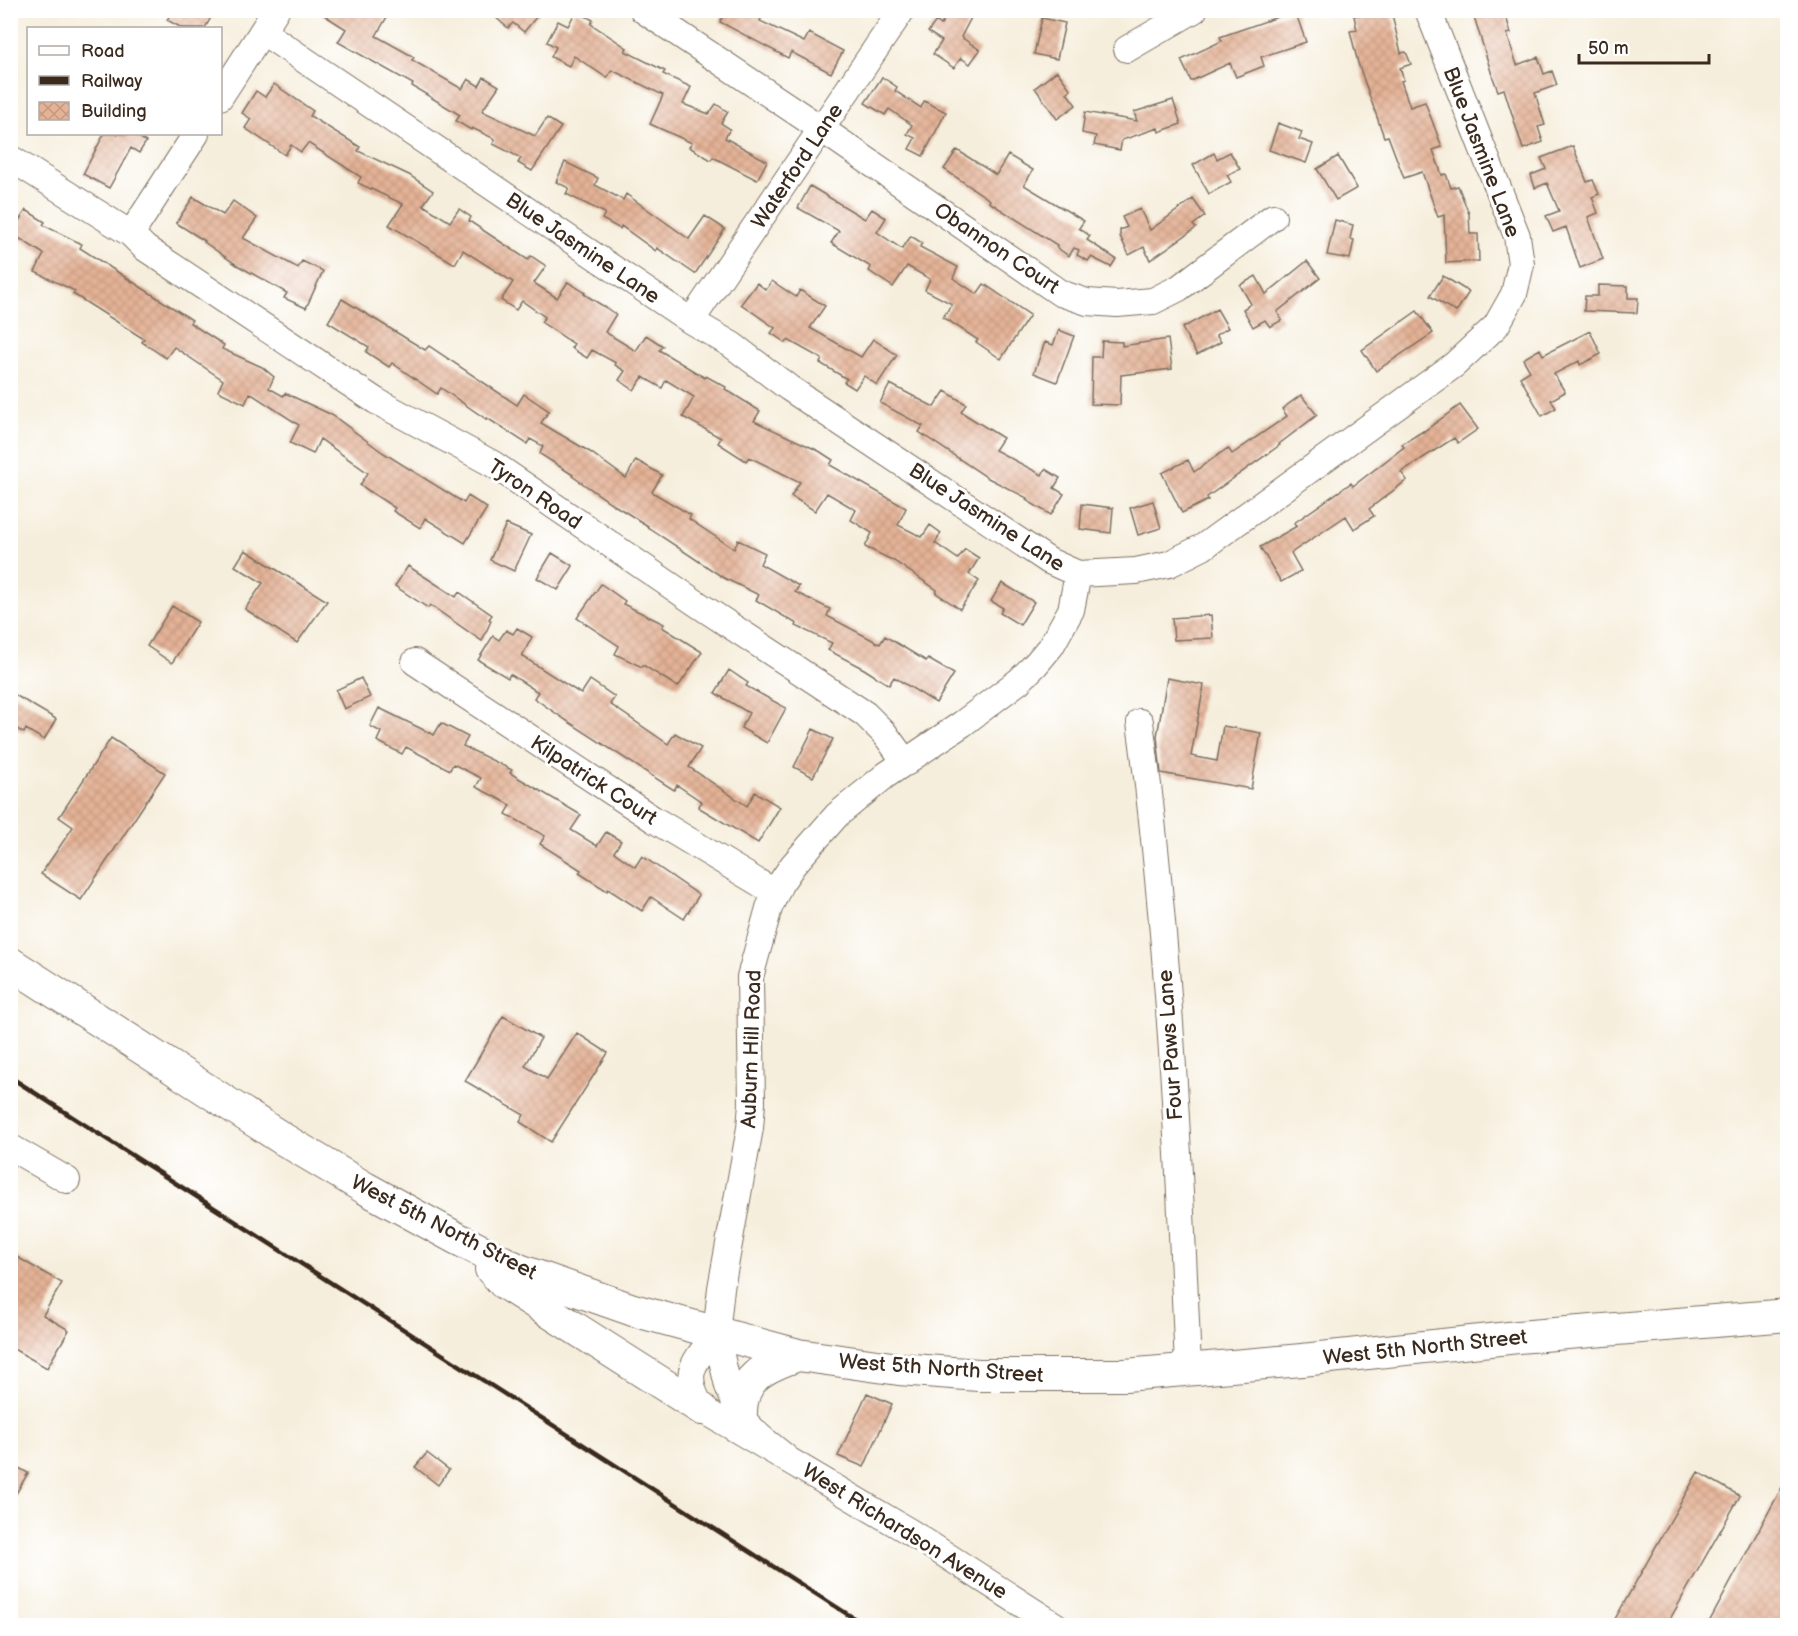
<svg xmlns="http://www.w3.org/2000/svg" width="1798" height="1636" viewBox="0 0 1798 1636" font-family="'Balsamiq Sans',sans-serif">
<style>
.building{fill:url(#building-cross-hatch)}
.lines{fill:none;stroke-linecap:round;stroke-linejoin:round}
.minor-casing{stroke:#7c6f60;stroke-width:28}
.major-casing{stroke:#7c6f60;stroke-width:34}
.minor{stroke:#fff;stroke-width:26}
.major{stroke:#fff;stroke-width:32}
.rail{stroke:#3b2a1e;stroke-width:4.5}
.labels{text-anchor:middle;stroke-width:6;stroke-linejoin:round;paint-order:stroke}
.street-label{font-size:21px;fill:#3b2a1e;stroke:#fff}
</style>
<defs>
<pattern id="building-cross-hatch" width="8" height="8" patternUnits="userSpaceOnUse" patternTransform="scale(1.5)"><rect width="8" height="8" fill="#e4b296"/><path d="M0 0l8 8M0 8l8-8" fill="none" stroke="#c49981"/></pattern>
</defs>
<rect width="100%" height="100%" fill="#fff"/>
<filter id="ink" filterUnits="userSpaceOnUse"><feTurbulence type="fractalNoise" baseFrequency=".0167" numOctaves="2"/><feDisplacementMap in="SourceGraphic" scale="12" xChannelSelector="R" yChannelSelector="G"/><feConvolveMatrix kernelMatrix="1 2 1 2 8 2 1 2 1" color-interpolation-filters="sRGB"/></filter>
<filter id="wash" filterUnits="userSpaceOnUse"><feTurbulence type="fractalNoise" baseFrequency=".008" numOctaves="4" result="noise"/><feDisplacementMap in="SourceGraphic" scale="24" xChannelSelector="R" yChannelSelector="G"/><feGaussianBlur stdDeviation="1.35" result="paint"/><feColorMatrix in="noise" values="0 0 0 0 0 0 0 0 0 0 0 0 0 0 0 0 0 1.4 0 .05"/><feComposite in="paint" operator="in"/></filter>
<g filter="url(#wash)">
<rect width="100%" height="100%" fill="#f6eedc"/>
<g id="blocks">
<path class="building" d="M173,10H215L205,28H182L167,20Z
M316,10H391L376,36L414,57L412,60L462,89L468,79L479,86L484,77L499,86L482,111L535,136L547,118L561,127L532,171L518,163L521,158L493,144L495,139L472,128L471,130L456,121L460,115L412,86L413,84L338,42L346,29Z
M487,10H542L524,32L513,23L508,28Z
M725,10H765L760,21L804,42L809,33L843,51L831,73L791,52L788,58L720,22Z
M949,10H975L961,37L980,50L970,64L961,58L954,68L933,54L942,41L928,32L936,21L941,25Z
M1377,10H1391L1401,53L1406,52L1411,64L1400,68L1404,80L1401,81L1410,107L1425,102L1442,147L1433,150L1442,175L1446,174L1451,188L1458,186L1469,214L1470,234H1478L1479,261L1446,263L1444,215L1438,217L1422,172L1404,178L1388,136L1384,137L1358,63L1350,31L1357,30L1354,16Z
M1472,10H1504L1511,33L1507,34L1517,65L1538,57L1544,74L1552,71L1557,85L1535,93L1545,125L1538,127L1543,142L1523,149L1504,89L1498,91L1492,75Z
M576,11L593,20L591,24L627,48L625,51L665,71L663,74L691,87L683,104L709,114L716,104L728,112L721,123L730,129L725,138L767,161L757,180L713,157L711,160L689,147L692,143L650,124L663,95L612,70L607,78L574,56L569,66L551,57L556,47L547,42L558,21L568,26Z
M1295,11L1306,42L1261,57L1264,66L1236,77L1230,63L1191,81L1181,60L1222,41L1220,37Z
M1042,18L1065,23L1057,59L1034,54Z
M1057,71L1071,90L1067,93L1076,105L1057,119L1035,88Z
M882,77L897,87L895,91L921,108L924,101L946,112L923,156L909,149L915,138L907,134L912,125L889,109L885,115L865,103Z
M274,84L313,111L310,116L360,147L358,151L409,175L433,191L423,205L450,222L459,209L471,217L469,221L528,260L531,256L546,266L534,283L557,298L568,282L585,293L584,294L616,314L605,332L636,351L646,335L663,346L659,350L705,378L706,376L726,387L725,389L760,411L754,421L819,451L833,460L830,465L906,508L898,525L922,537L930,525L941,533L935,543L958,559L965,549L979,558L969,574L979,581L960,609L936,593L937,590L894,561L865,547L872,533L851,520L856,510L827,493L815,511L791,496L800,482L749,457L746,461L718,443L721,438L683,417L694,397L666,380L662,388L643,377L634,390L619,380L625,371L615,365L616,363L592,350L587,358L571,348L574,344L541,322L545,317L522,301L516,310L501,300L513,282L463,250L455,264L389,225L403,204L358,183L361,177L308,143L301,152L291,145L285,155L245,128L251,119L242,113L256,91L265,97Z
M1173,100L1181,124L1159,132L1158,128L1122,140L1120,150L1094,145L1096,136L1082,133L1085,112L1137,121L1134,112Z
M1278,123L1302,132L1299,139L1313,144L1306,163L1269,150Z
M104,134H139L137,136L146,142L139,153L131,148L109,188L83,174Z
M1573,146L1587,182L1593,180L1599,194L1592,197L1598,213L1588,217L1603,259L1580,268L1566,227L1553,232L1546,216L1559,211L1547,183L1535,188L1531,175L1546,169L1541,158Z
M957,150L996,175L1008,155L1033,170L1024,185L1084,221L1079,228L1090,236L1087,240L1116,259L1111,267L1091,257L1088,261L1077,255L1079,250L1074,248L1069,256L1056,247L1057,245L989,202L990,200L944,169Z
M1230,152L1240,169L1227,175L1231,182L1209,194L1193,165L1214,153L1217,159Z
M1338,156L1357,188L1336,200L1317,169Z
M565,162L598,178L595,185L623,200L626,194L689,239L705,216L725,229L695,274L657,248L656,251L621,226L620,229L602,219L605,213L566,194L569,188L556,182Z
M810,186L865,219L872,209L886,218L877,232L902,249L911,236L922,243L920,247L958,267L953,278L977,294L984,284L1030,315L1001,359L976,342L978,340L943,317L952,304L925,290L930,279L907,266L893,287L869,271L871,267L831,243L839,231L798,208Z
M193,197L223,215L233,201L257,218L243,238L298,268L302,261L323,271L306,308L284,298L287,293L237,265L204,242L205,241L176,223Z
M1193,199L1205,216L1193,225L1196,228L1150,260L1144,247L1129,255L1120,236V230L1127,227L1122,217L1140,209L1150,230Z
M26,210L45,222L43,225L82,244L80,248L192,320L190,323L224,345L222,349L262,367L274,377L269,388L283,396L285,393L332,415L382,452L464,503L468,496L487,508L465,543L425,518L420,528L393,511L395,508L360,485L368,473L320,439L313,454L290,443L299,425L250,393L245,404L218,391L223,380L174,347L166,358L142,342L144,339L73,294L75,291L35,272L44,254L11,233Z
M1335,220L1353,225L1350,239L1354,240L1350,259L1327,255Z
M1307,261L1320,278L1277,312L1282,320L1270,327L1265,320L1253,327L1243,309L1251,304L1240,285L1256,276L1266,294Z
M1443,276L1469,292L1456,312L1430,296Z
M772,281L796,297L800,290L825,306L810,328L861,357L873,339L897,355L877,385L864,376L855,389L844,382L847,379L820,363L822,359L788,340L786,343L771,333L775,328L741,304L757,283L766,290Z
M1598,285L1628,286V298H1638L1637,313L1584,311L1585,296H1598Z
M342,299L425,350L429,346L517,405L524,394L549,411L541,423L590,452L626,478L636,460L662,475L652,492L691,515L689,519L734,549L738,540L765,553L760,564L799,586L795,592L830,609L827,616L880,644L885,636L926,661L928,659L954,674L936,703L894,677L889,685L864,669L828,650L832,643L796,626L797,624L756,600L759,595L724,578L647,527L648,526L614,505L572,476L573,475L540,454L543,446L530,439L527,444L487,418L486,419L441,388L437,394L392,363L389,367L366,352L369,347L328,322Z
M1217,309L1228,328L1216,335L1221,342L1197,355L1182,328Z
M1417,311L1433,333L1376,371L1362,350Z
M1059,330L1074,336L1057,382L1034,373L1045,342L1053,345Z
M1590,331L1601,354L1580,365L1579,361L1554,374L1565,392L1551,400L1556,408L1542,416L1520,377L1530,371L1523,359L1540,349L1543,355Z
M1168,339L1172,369L1121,375L1120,405L1091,404L1092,357H1101L1102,341L1122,342V346Z
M890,384L934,407L945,391L966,404L961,412L1003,438L995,450L1042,475L1045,469L1060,478L1054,488L1064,494L1051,515L1026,500L1027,498L988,478L919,432L923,426L880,403Z
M1301,395L1317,415L1279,444L1280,445L1207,497L1208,500L1182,513L1162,473L1188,460L1194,472L1228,448L1232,454L1287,416L1282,409Z
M1460,405L1478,429L1458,443L1454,438L1401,472L1407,480L1369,509L1374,516L1354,529L1346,516L1291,553L1301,571L1281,582L1260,547L1297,526L1294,523L1351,483L1353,486L1404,447L1402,444L1423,431V432Z
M1153,501L1161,528L1138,535L1130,508Z
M1082,504L1113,508L1111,533L1080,529Z
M506,524L531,535L514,571L490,560Z
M245,550L327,601L297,643L245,609L263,583L235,566Z
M552,553L573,566L558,590L537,578Z
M408,566L456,597L459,592L492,615L489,619L491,621L482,641L430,605L428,608L395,586Z
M1002,583L1034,602L1020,625L1000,613L1003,608L991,601Z
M601,584L625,601L623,604L664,624L662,627L702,652L678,687L643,665L642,667L615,654L619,646L577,618Z
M172,606L198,622L172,663L147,646Z
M1211,615L1213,638L1174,640L1172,618Z
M517,628L532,637L522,656L581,694L590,680L615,697L610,704L668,744L675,733L701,748L689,767L747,806L755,792L780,807L758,843L698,807L702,802L677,785L674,790L564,719L534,698L538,692L510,674L508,678L478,660L493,636L499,640L506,630L513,634Z
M729,670L748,683L746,686L786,708L767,743L741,728L749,713L715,693Z
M361,678L370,697L344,709L336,690Z
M1167,678L1204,685L1191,756L1217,761L1223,726L1261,733L1251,789L1161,773L1157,736Z
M10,692L56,719L44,740L26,729L24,733L10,725Z
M379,708L434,735L441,723L468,737L463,746L512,770L510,773L581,815L571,830L597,846L606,832L621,841L614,852L635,867L642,856L699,895L684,919L651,897L642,911L608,889L607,891L579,873L581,870L540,844L545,836L506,814L511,805L476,787L481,778L453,764L450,770L406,747L402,754L377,741L381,732L370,726Z
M813,729L833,739L813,777L794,767Z
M111,738L165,773L81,900L41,874L73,827L59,817Z
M503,1016L541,1038L525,1066L547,1079L577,1033L608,1053L551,1142L520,1122L524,1115L465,1081Z
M10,1253L62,1283L43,1315L69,1330L47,1368L10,1347Z
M867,1393L892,1404L864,1467L838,1456Z
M427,1453L449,1470L438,1485L415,1467Z
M10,1463L28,1473L10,1504Z
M1698,1472L1740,1496L1666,1626H1611Z
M1788,1476V1626H1707Z"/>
</g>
</g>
<g filter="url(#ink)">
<use href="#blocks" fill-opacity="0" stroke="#7c6f60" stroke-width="1.5"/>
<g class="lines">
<g class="minor-casing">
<path id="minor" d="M643,10L823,130L1060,293L1087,302L1117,304L1153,301L1179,288L1273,217
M263,32L691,321L732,345L789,388L1049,561L1078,574L1136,571L1169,564L1203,547L1454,365L1496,326L1514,294L1521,264L1517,236L1428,10
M1127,49L1194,10
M220,97L276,10
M10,158L131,234L145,248L376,401L493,464L699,605L865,714L885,734L906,763
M131,234L196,134
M691,321L902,10
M415,662L653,819L776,893
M1140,722C1169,936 1179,1153 1188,1368
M10,1147L67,1180
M716,1334C693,1364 681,1373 702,1409L910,1532L1056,1626
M784,1456L760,1437L741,1418L728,1386L716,1334L721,1288L750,1128L752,1103L750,977L769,908L780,884L793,865L837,815L886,775L962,724L1019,681L1036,664L1051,646L1071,610L1078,574"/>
</g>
<g class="major-casing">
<path id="major" d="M10,963L283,1139L365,1188L456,1238L519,1270L633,1310L798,1355L899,1369L979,1375H1125L1302,1360L1518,1337L1788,1315
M491,1269L504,1283L702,1409
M741,1418C739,1377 764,1367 798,1355"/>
</g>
<use href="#minor" class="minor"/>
<use href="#major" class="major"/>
<path class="rail" d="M10,1077L866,1626"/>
</g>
</g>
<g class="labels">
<g class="street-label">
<text transform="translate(1482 152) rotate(69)" y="7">Blue Jasmine Lane</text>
<text transform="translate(797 166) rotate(-56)" y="7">Waterford Lane</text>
<text transform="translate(583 248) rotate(34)" y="7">Blue Jasmine Lane</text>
<text transform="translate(997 248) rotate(34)" y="7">Obannon Court</text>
<text transform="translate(535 494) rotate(34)" y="7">Tyron Road</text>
<text transform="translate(987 517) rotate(33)" y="7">Blue Jasmine Lane</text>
<text transform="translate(594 780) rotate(33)" y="7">Kilpatrick Court</text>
<text transform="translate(1170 1045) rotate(-94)" y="7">Four Paws Lane</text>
<text transform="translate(751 1049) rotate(-88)" y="7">Auburn Hill Road</text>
<text transform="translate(444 1227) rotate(27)" y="7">West 5th North Street</text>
<text transform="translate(1425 1347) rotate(-6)" y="7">West 5th North Street</text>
<text transform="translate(941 1368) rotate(4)" y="7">West 5th North Street</text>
<text transform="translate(905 1531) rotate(32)" y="7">West Richardson Avenue</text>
</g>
</g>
<rect width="1798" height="1636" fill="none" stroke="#fff" stroke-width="36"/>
<rect x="27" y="27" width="195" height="108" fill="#ffffff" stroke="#b1aaa5" stroke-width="1.5"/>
<rect x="39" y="46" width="30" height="9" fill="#ffffff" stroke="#b1aaa5" stroke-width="1.5"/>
<text x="81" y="57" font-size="18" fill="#3b2a1e">Road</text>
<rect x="39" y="76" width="30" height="9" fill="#3b2a1e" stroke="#b1aaa5" stroke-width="1.5"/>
<text x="81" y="87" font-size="18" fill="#3b2a1e">Railway</text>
<rect x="39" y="102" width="30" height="18" fill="url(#building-cross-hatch)" stroke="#b1aaa5" stroke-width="1.5"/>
<text x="81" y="117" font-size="18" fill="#3b2a1e">Building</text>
<path d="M1579 54v9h130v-9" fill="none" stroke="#3b2a1e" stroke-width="3"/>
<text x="1588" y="54" font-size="18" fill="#3b2a1e" stroke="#ffffff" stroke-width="4.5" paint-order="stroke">50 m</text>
</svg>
